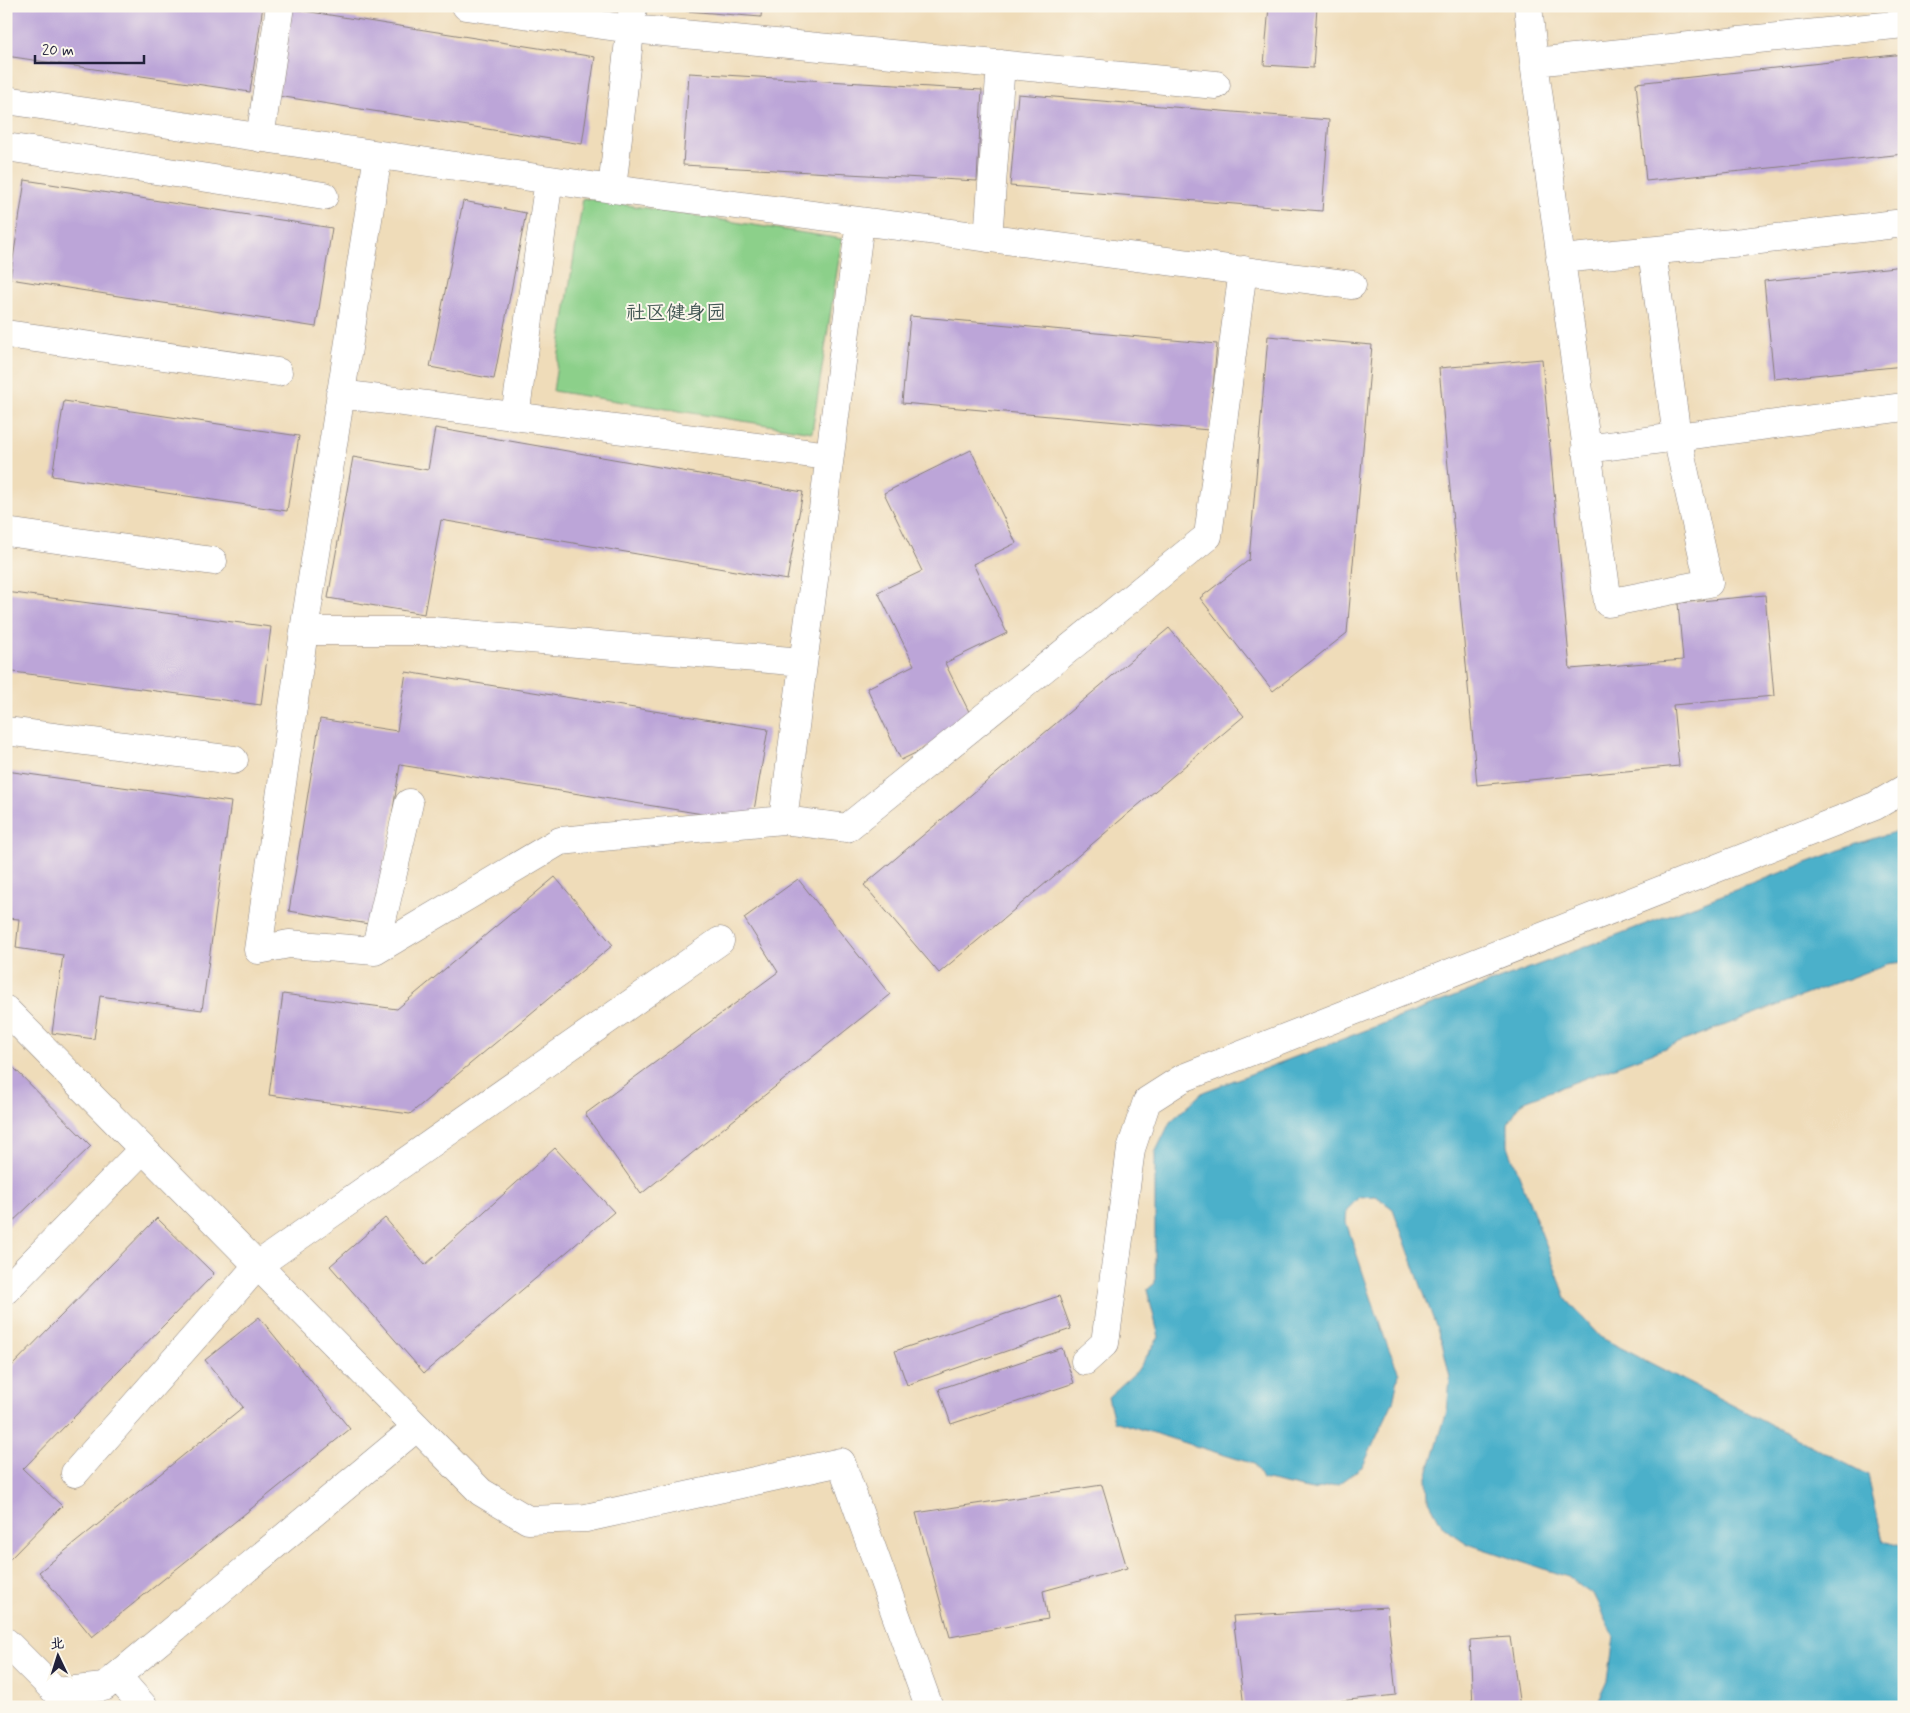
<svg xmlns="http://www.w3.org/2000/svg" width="1910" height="1713" viewBox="0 0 1910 1713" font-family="Mynerve,'LXGW WenKai TC',sans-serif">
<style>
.green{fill:#8cd08a;stroke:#577962}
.water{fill:#4bb0ca;stroke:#366982}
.building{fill:#bca5d8}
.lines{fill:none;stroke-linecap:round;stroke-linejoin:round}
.minor-casing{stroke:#887f7a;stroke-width:29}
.minor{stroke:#fff;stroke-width:28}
.labels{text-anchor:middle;stroke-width:4;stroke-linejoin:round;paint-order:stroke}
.park-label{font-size:20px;fill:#425653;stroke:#fbf7ec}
</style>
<rect width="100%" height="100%" fill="#fbf7ec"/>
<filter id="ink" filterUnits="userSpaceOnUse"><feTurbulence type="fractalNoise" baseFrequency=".02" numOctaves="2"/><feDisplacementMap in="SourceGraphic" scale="10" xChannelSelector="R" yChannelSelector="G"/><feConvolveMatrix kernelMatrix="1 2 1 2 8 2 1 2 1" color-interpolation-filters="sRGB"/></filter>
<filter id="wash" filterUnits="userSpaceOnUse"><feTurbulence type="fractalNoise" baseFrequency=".0096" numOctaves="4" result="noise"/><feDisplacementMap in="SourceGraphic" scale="20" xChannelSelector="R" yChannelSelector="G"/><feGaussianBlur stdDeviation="1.12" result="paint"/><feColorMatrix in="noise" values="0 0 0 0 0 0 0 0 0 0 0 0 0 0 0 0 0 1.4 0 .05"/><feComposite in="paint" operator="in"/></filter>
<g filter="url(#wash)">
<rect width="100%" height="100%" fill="#efdcb9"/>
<path class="green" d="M583,198L842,239L812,432L553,391Z"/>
<path class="water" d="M1904,829V962L1887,964L1522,1102L1508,1123V1146L1567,1300L1600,1337L1868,1475L1883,1541L1904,1547V1707H1596L1608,1681L1614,1636L1594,1596L1568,1577L1468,1544L1443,1527L1428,1499L1427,1477L1447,1411L1450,1378L1442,1343L1393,1209L1376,1196L1359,1197L1347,1210L1346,1222L1386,1342L1399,1373L1393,1402L1363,1466L1338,1484L1312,1490L1262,1479L1254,1464L1114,1421L1108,1397L1137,1371L1159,1337L1147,1290L1155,1283V1153L1170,1122L1203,1092L1859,843Z"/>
<g id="blocks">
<path class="building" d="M6,6H263L250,92L6,56Z
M687,6H762L761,17L686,11Z
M1269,6H1317L1313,68L1264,65Z
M292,9L595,57L582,144L278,96Z
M1904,54V154L1646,181L1636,83Z
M689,73L982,90L977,181L683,165Z
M1018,94L1329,120L1322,211L1010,186Z
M25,180L332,228L316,327L10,279Z
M463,201L526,213L494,379L430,367Z
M1904,266V366L1774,379L1764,281Z
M910,316L1217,344L1209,430L902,403Z
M1268,336L1372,345L1347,633L1273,691L1200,598L1249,560Z
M1542,359L1570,669L1683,660L1678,603L1765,595L1774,696L1673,705L1679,766L1477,785L1439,368Z
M64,401L299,436L287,511L52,476Z
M435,428L803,492L787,580L441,520L424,614L328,598L353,457L428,470Z
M971,450L1016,543L973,564L1007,633L945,663L975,724L901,760L867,688L914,665L878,592L922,571L884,493Z
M6,592L271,627L261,705L6,671Z
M1169,628L1244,716L939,973L864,885Z
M406,672L768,729L752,822L400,765L375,925L289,911L320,719L397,731Z
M6,771L231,802L202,1010L100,996L94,1039L52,1033L63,955L16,948L19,919L6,918Z
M555,877L613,945L410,1114L269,1095L283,994L397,1009Z
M798,879L890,995L641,1194L585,1114L778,972L744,918Z
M6,1060L91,1146L6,1228Z
M555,1148L614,1212L424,1373L330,1266L385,1218L425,1265Z
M157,1218L214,1274L23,1469L62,1506L9,1560L6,1557V1372Z
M1059,1296L1071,1329L907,1385L895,1351Z
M259,1317L350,1429L92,1637L39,1572L243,1407L205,1360Z
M1062,1348L1074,1383L951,1424L939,1389Z
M1102,1485L1127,1568L1043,1591L1048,1619L950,1637L916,1513Z
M1387,1607L1396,1695L1283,1707H1244L1233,1616Z
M1510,1637L1520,1707H1473L1470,1640Z"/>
</g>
</g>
<g filter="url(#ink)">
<use href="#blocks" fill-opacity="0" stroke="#887f7a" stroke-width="1"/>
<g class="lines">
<g class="minor-casing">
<path id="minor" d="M466,6L631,29L1216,85
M1528,6L1534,62L1904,24
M1534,62L1608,603L1709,583L1677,437L1652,251
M6,100L612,189L1352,285
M260,138L280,6
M6,147L324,196
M378,155L304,631H433L803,662
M612,189L633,6
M988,238L1001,64
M1560,259L1743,242L1904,223
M6,334L278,372
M340,394L829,456
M515,416L549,180
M1586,449L1904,407
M6,532L213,561
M304,631L258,950L289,944L375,951L560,841L783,820L860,222
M6,731L234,760
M783,820L847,828L1208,536L1243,270
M375,951L409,803
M6,1010L481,1492L528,1520L586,1518L841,1462L929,1707
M6,1290L143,1149
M1085,1361L1105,1343L1131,1149L1147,1101L1183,1078L1875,806L1904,789
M75,1473L258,1265L720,941
M6,1642L56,1692L104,1687L417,1427
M117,1676L144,1707"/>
</g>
<use href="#minor" class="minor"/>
</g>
</g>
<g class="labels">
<g class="park-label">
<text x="676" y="319">社区健身园</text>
</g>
</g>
<rect width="1910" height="1713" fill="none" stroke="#fbf7ec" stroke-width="25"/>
<g transform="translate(58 1656) rotate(356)" stroke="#fbf7ec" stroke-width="4" paint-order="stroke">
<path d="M0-4L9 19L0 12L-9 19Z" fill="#22223b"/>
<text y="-8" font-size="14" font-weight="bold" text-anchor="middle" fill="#22223b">北</text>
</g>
<path d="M35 55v8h109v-8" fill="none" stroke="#22223b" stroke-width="2.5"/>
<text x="42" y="55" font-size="15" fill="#22223b" stroke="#fbf7ec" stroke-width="4" paint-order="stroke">20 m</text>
</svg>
